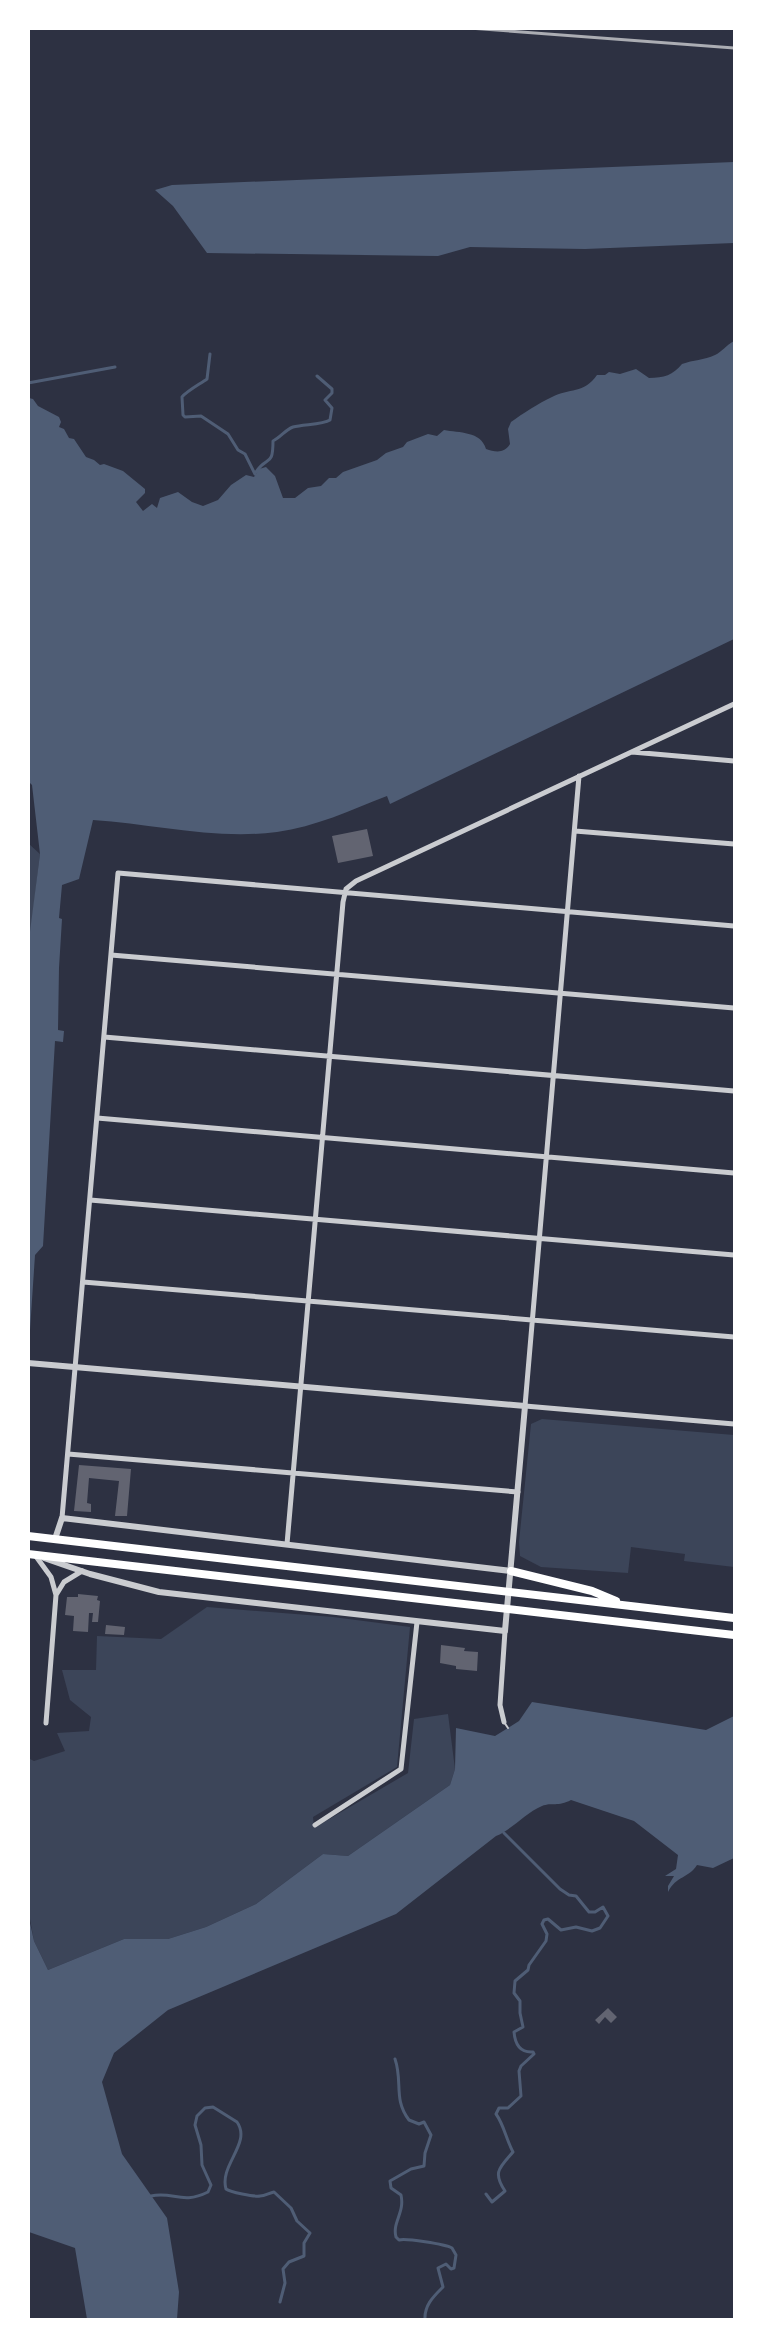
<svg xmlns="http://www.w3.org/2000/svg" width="763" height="2348" viewBox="0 0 763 2348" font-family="Bitter,serif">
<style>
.green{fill:#3c4559}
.water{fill:#4f5d75}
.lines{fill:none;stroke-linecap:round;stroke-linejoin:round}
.stream{stroke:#4f5d75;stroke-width:3}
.building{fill:#626471}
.service{stroke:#caccd0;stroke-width:2}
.minor{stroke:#caccd0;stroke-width:5}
.tertiary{stroke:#caccd0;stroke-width:6}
.trunk{stroke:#fff;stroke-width:8}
.rail{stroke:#abadb3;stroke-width:3}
</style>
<rect width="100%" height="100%" fill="#2d3142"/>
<path class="green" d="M29,844L40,854L29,946Z
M542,1419L734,1435V1567L684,1561L685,1554L631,1547L628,1573L541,1567L520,1556L519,1542L531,1424Z
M207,1607L333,1617L410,1627L397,1767L313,1817L314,1828L408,1773L414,1719L448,1714L455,1769L450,1785L348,1856L323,1854L256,1904L206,1927L168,1939H124L48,1970L34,1941L29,1914L28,1758L34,1761L65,1751L57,1733L89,1731L91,1717L70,1700L62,1670H96L97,1636L161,1639Z"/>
<path class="water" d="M734,162V243L585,249L470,247L438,256L207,253L173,206L155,190L172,185Z
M734,341V639L390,804L387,796C351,810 315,827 277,832C215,840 154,824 93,820L79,879L62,885L59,918L62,919L59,968L58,1030L64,1031L63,1042L55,1041L43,1246L35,1255L29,1345L28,947L40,854L32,785L28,781L29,398L33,399L38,406L59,417L61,422L59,427L64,429L69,438L74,439L86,457L94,460L100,465L104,464L123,471L145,489V493L136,502L143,511L152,504L157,508L160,498L178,492L192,502L203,506L218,500L231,485L246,475L254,477L259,469L266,467L275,476L283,498H295L308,488L321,486L329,478H336L343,472L377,460L386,453L403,447L407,442L428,434L437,436L444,430C459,433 481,431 486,449C495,452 504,454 510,444L508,429L511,422C522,414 539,403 552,397C569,388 584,394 597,375H605L609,372L620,374L636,369L649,378C664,378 673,375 682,364C693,360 704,360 715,355C722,352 726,345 734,341Z
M532,1702L706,1730L734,1716V1858L713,1868L697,1865C689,1878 676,1876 668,1892V1886L674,1876H665L676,1869L678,1855L634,1821L571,1800C558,1807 552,1802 542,1806C525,1813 513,1829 496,1836L396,1914L168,2010L114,2053L102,2082L122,2154L167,2218L179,2292L177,2319H87L75,2248L29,2232L28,1914L34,1941L48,1970L124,1939H168L206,1927L256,1904L323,1854L348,1856L450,1785L455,1769L456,1728L495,1736L519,1721Z"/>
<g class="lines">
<path class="stream" d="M210,354L207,379C200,384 187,391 182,397L183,415L185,417L201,416L228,434L238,450L245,454L255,474
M28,383L115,367
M256,472C267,455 273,468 273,441C281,437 285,430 293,427C303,424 322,425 330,420L332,408L325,400L332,393V389L317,376
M395,2059C403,2082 393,2099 409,2120L419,2124L424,2122L431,2135L425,2153L424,2166L411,2169L390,2181L391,2188L401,2195C405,2213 392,2222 396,2237L399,2240C405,2238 445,2244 452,2248L456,2255L454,2268L451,2269L446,2264L438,2268L443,2287C434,2296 424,2305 425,2320
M486,2194L492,2202L505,2191C492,2172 500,2167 513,2152C506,2139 504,2125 496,2114L499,2108H508L521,2096L519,2071L521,2066L534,2054L533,2052C520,2053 515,2044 514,2032L523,2027L520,2013V2001L514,1993L515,1981L528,1970L529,1965L546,1941L547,1934L542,1924L544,1920L548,1919L561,1930L576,1927L592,1931L600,1928L608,1916L603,1907L595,1912H589L576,1896L569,1895L560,1889L504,1833
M151,2196C173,2191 182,2205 208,2192L211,2185L202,2165L201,2145L195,2125L197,2116L205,2108L213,2107L237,2122C252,2143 219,2165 226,2189C230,2192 254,2197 260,2196C265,2196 269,2193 274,2192L291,2208L297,2221L310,2233L304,2243V2256L289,2262L283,2269L285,2283L280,2302"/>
</g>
<path class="building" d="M367,829L373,856L338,863L332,836Z
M79,1465L131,1469L127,1516H115L119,1481L89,1478L87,1503L91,1504V1512L74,1511Z
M78,1594L98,1596L97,1600L100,1601L98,1622H92L93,1613H89L88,1632L73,1631L74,1616L65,1615L67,1597H78Z
M106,1625L125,1627L124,1635L105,1634Z
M441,1645L465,1648L464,1651L478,1652L477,1671L456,1669V1666L440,1663Z
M608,2008L617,2017L611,2023L605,2017L599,2024L595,2020Z"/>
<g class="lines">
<path class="service" d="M504,1722L508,1728"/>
<path class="minor" d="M632,752L734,761
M579,776L525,1406L734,1424
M575,831L734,844
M111,955L734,1008
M104,1037L734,1091
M97,1118L734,1173
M90,1200L734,1255
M83,1282L734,1337
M68,1454L518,1492
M62,1518L118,873L734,926
M287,1544L343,902L346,889L356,881L734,704
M35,1555L51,1577L56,1595L46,1723
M56,1595L64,1582L82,1571
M504,1722L500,1705L505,1631
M315,1825L401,1769L417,1622"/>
<path class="tertiary" d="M28,1363L525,1406L505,1631L159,1592L90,1574L44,1558
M55,1539L62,1518L511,1571"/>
<path class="trunk" d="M28,1536L734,1618
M28,1554L734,1635
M511,1571L592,1591L616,1601"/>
<path class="rail" d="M469,28L734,48"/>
</g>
<rect width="763" height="2348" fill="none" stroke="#ffffff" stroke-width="60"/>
</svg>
